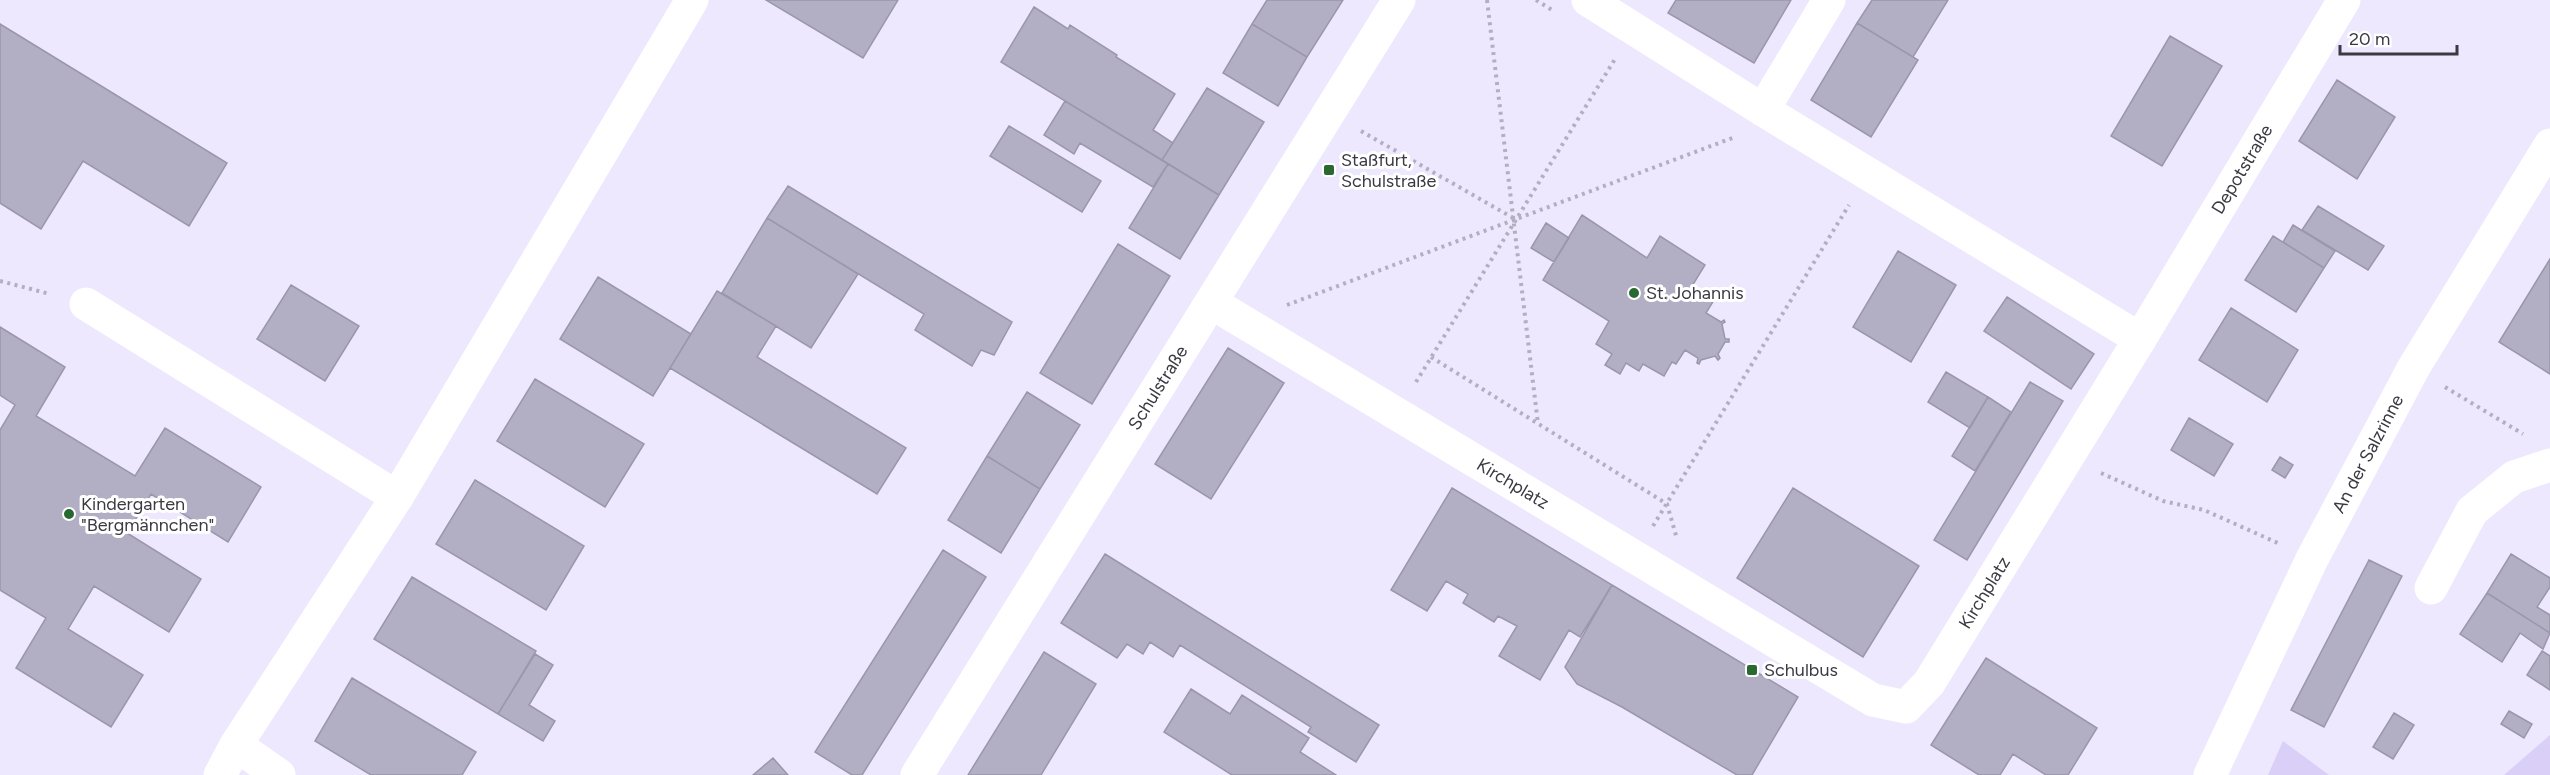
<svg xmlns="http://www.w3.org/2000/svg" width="2550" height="775" viewBox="0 0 2550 775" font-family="Figtree,sans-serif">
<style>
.green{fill:#d9cff7}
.building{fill:#b2aec3;stroke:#9b96ab;stroke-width:1.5}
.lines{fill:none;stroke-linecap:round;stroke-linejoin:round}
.path{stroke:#b3afc1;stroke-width:4;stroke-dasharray:3 4.5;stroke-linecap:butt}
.minor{stroke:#fff;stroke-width:33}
.major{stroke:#fff;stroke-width:33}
.poi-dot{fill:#296831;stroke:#fff;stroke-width:2}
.labels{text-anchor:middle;stroke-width:6;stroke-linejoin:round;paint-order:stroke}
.poi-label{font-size:18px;fill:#3b3942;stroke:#fff;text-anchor:start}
.street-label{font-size:18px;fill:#3b3942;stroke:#fff}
</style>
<rect width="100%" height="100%" fill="#ede8fe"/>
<path class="green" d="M2550,735V775H2504Z
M2283,741L2329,775H2268Z"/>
<path class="building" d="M766,0H898L863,58Z
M1267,0H1343L1307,57L1252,24Z
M1676,0H1791L1754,63L1668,13Z
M1872,0H1948L1913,57L1857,23Z
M1034,7L1068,29L1070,25L1117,55L1116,57L1175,94L1153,130L1173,143L1162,160L1001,62Z
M1857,23L1918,60L1871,137L1811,100Z
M0,24L227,163L189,226L83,161L41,229L0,203Z
M1252,24L1307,57L1278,106L1223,73Z
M2170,36L2222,66L2162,166L2111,136Z
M2337,80L2395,117L2357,179L2299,141Z
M1207,88L1264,122L1219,195L1162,160Z
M1065,101L1168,164L1153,187L1080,143L1074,154L1044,135Z
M1009,126L1101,181L1082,212L990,156Z
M1168,164L1219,195L1180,259L1129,228Z
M788,186L1012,322L994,355L981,350L972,366L915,330L924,314L767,218Z
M2318,206L2384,246L2368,270L2302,230Z
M1582,215L1647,258L1660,236L1705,265L1692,286L1714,300L1706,313L1721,322L1724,320L1725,322L1722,324L1725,339H1729V342H1725L1718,354L1720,358L1718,360L1715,356L1701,360L1699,364L1697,363L1698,358L1685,350L1676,364L1672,362L1664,376L1643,364L1639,371L1626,363L1620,374L1605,365L1612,354L1596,344L1609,321L1543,280Z
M767,218L858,274L811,348L722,293Z
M1546,223L1569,238L1554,262L1531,248Z
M2293,225L2335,251L2324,268L2283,242Z
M2273,236L2324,268L2296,312L2245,280Z
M1118,244L1170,276L1092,404L1040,373Z
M1898,251L1956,285L1911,362L1853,327Z
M2550,259V374L2499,342Z
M598,277L691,334L653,396L560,339Z
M291,285L359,326L325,381L257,339Z
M717,291L776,326L757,357L906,448L877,494L670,368Z
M2007,297L2094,354L2071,389L1984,331Z
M2231,308L2298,350L2267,402L2199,360Z
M0,327L65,367L36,416L135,476L165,428L261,487L228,542L151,494L127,533L201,579L169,632L94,586L68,629L143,675L111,727L16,668L46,618L0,590V430L15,405L0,395Z
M1228,348L1284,383L1211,499L1155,464Z
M1946,372L1988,397L1970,428L1928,402Z
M535,379L644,444L605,507L497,441Z
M2030,382L2063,401L1967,560L1934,540Z
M1027,392L1080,425L1040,489L987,456Z
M1988,397L2011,412L1975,471L1952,456Z
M2189,418L2233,444L2214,476L2171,450Z
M987,456L1040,489L1001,553L948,520Z
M2280,457L2293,465L2285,478L2272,470Z
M475,480L584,546L546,610L436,544Z
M1452,488L1612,585L1580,637L1569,630L1540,680L1499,656L1517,626L1498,616L1494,622L1463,603L1468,594L1446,581L1427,611L1391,590Z
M1793,488L1919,566L1863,657L1737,578Z
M943,550L986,577L862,775H852L815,752Z
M1105,554L1379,725L1356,762L1308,732L1311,727L1180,645L1173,657L1150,642L1143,654L1127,644L1117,658L1061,623Z
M2511,554L2550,578V587L2537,607L2550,615V633L2487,593Z
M2369,560L2402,576L2324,727L2291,710Z
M412,577L536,651L498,714L374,639Z
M1612,585L1798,697L1752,775H1737L1622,707L1577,684L1565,667Z
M2487,593L2550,633L2543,649L2520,633L2502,662L2460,634Z
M2542,651L2550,656V690L2527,675Z
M1044,652L1096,684L1041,775H968Z
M535,654L553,665L529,705L555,721L543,741L498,714Z
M1986,658L2097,728L2068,775H2046L2013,754L2000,775H1979L1931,745Z
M352,678L476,752L462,775H371L315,741Z
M1191,689L1230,714L1242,695L1309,738L1300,752L1336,775H1232L1164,732Z
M2509,711L2532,724L2524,738L2501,724Z
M2394,713L2414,725L2393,759L2373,747Z
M773,758L788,775H753Z"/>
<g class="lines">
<path class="path" d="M1487,0L1538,424
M1536,0L1552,10
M1361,131L1515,219
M0,281L50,294
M1287,305L1735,137
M1431,357L1667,504L1677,539
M1416,382L1615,59
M2445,387L2523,434
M2101,473L2163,501L2204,510L2280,544
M1653,526L1849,205"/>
<g class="minor">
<path d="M1763,110L1829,0"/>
<path id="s1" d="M1212,303L1873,700L1906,707L1929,683L2140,339L1763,110L1588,0"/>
<path d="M86,304L397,497"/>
<path id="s2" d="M2140,339L2344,0"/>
<path d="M2431,588L2472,511L2514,477L2550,465"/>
<path d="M236,745L279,775"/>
<path d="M220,775L236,745L397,497L692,0"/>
<path id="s3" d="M917,775L1399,0"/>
</g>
<path class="major" id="s4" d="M2210,775L2312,559L2414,367L2550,145"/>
</g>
<g class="poi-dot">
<rect x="1323" y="164" width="12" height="12" rx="3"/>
<circle cx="1634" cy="293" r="6"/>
<circle cx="69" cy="514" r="6"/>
<rect x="1746" y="664" width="12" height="12" rx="3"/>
</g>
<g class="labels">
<g class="poi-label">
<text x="1341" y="166">Staßfurt,<tspan x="1341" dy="21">Schulstraße</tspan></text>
<text x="1646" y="299">St. Johannis</text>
<text x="81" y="510">Kindergarten<tspan x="81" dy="21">"Bergmännchen"</tspan></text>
<text x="1764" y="676">Schulbus</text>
</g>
<g class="street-label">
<text dy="6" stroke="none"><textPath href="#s2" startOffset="198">Depotstraße</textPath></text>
<text dy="6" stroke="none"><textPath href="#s3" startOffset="456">Schulstraße</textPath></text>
<text dy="6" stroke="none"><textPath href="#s4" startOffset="358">An der Salzrinne</textPath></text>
<text dy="6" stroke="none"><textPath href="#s1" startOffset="351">Kirchplatz</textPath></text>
<text dy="6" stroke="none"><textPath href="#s1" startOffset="944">Kirchplatz</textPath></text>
</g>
</g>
<path d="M2340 45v9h117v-9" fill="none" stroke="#3b3942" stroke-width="3"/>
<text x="2349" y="45" font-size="18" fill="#3b3942" stroke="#ffffff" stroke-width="4.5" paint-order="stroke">20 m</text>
</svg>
